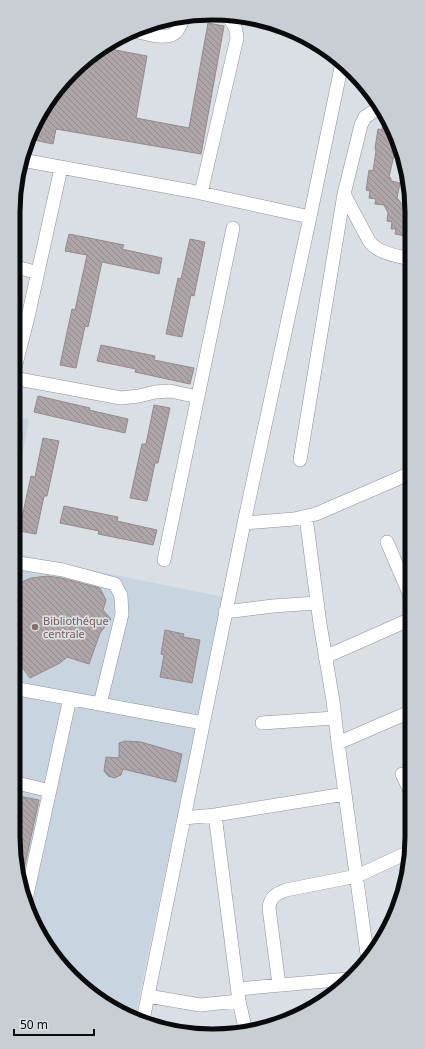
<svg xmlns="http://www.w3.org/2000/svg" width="425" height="1049" viewBox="0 0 425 1049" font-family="'Noto Sans',sans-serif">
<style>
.built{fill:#c8d5e0}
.building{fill:url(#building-back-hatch);stroke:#938a8d}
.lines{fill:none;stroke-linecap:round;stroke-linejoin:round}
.minor-casing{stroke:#8c9298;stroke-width:14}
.minor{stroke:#fff;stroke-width:13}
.education-dot{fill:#8d6e63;stroke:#d9dfe5;stroke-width:1.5}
.labels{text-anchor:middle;stroke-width:3.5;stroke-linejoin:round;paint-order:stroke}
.education-label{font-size:11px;fill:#785e54;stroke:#d9dfe5;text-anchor:start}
.rim{fill:none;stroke:#090b0d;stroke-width:5}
</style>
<defs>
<pattern id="building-back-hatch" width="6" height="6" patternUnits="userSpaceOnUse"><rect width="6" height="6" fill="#aea5a8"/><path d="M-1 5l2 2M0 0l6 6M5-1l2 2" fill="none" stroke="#948d8f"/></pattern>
</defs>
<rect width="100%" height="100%" fill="#d9dfe5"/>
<path class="built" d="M13,415L29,419L13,507Z
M13,552L37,559L223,597L135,1017L113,1009L62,968L24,901L13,836Z"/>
<path class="building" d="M208,23L224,26L201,154L56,129L53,144L29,139L62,81L105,48L147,56L136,118L189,128Z
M384,116L397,136L400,146H396L389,177L391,178V181L400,183L397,198L402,204L410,205V237L395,234L396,229H391L392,222L387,221L388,213L384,205L375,204L376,199L369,198L370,191L366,190L369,170L373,171L376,151L375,148L378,129L382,130Z
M69,234L124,245L122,249L162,258L159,274L102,262L88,327L85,326L76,368L60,365L72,309L75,310L87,255L65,251Z
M190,239L205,242L194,296L191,295L182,337L166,334L178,278L181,279Z
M101,345L155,356L154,360L194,368L190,384L135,372L136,369L97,361Z
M38,396L90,408L89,410L128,419L125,433L34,412Z
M154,405L170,408L158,463H155L147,501L130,498L142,444H146Z
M43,438L59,441L47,496H44L36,534L19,531L31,476L35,477Z
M64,506L118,517L117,521L157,530L153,545L98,534L99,531L60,523Z
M48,576L61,578L100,588L106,600L103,610L111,619L100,633L89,664L67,657L60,663L30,678L19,663L13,665V587L17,584L31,578Z
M165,630L184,634L183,637L200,640L192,683L160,677L164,655L161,654Z
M125,741L141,742L182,754L176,782L123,769L121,775L114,778L108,776L104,771L106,757L119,758V743Z
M13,795L39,800L21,883L13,836Z"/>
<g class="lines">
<g class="minor-casing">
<path id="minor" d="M134,31C145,33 169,42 177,31C180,27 181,22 185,17
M22,160L191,191L310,217
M201,193L237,38C236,29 235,23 227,17
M344,194L369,241C379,254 395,255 410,259
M13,266L38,273
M13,376L28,317L61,168
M13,378L121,398L139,396L155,392L170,391L198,397
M13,428L16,435L13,449
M300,460L344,194L361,125L365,117L379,108
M306,517L320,624L333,701L338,743L412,711
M244,523L294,519L316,514L411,473
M387,542L411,598
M164,560L233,228
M13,562L63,570L115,584L121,596L122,614L100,704
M225,612L273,606L317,603
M325,657L411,619
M13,688L203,723
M262,723L334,718
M338,743L368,961
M402,774L412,795
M13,782L50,791
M215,815L239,1001L246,1032
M184,818L215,815L345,794
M25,904L70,698
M279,985L269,908C270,897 276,894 286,890L357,876L409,852
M238,989L347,979
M148,996L200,1005L239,1001
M143,1020L244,523L310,217L342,63"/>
</g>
<use href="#minor" class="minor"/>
</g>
<circle class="education-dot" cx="35" cy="627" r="4"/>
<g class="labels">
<g class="education-label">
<text x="43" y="625">Bibliothéque<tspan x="43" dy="13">centrale</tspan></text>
</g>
</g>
<path d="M0 0H425V1049H0ZM212 20H213A192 192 0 0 1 405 212V837A192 192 0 0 1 213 1029H212A192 192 0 0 1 20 837V212A192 192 0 0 1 212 20Z" fill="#c8ced4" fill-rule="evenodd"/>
<path class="rim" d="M212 20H213A192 192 0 0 1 405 212V837A192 192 0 0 1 213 1029H212A192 192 0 0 1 20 837V212A192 192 0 0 1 212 20Z"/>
<path d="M14 1029v6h80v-6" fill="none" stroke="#090b0d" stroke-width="2"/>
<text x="20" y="1029" font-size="12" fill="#090b0d" stroke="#d9dfe5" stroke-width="3" paint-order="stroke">50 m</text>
</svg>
